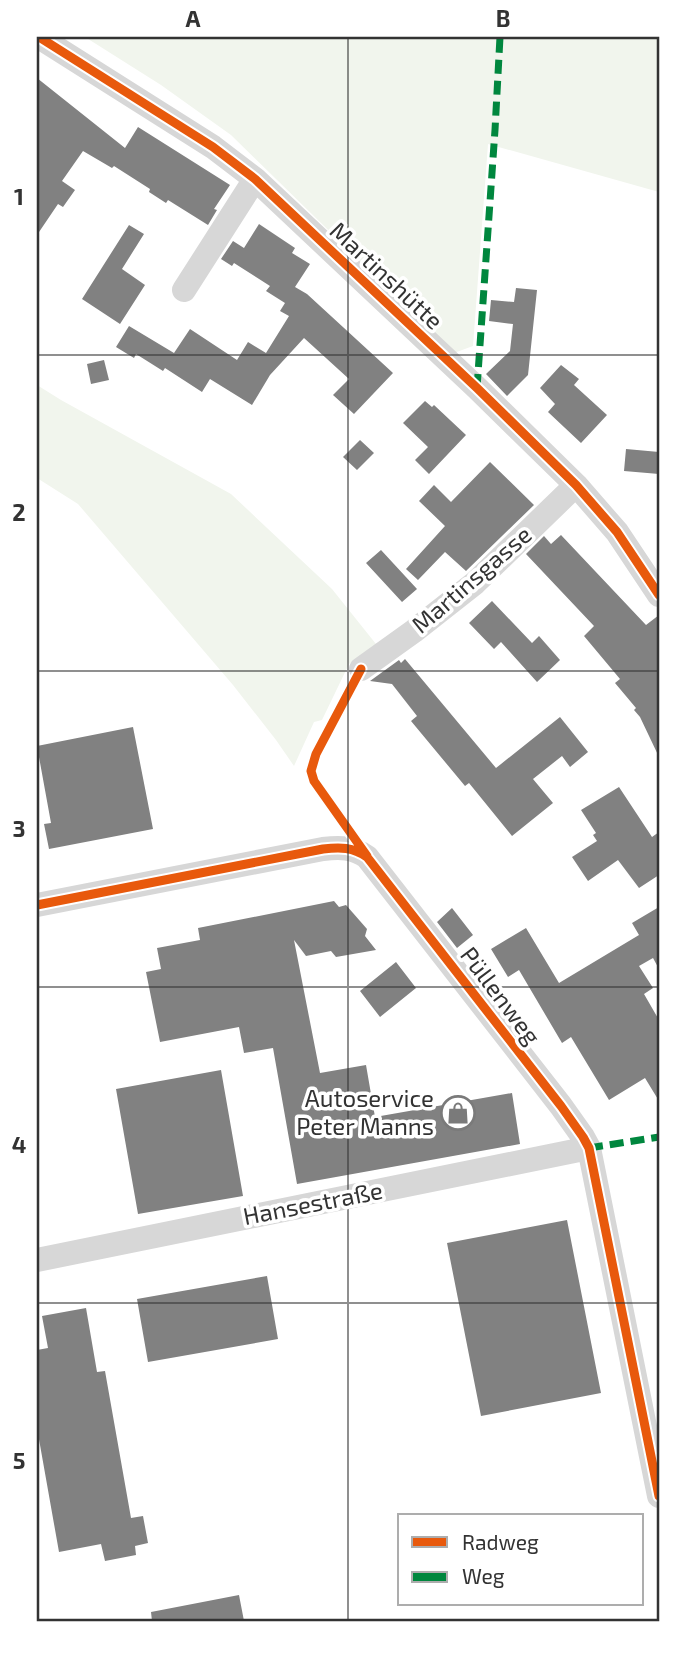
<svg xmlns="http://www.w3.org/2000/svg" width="696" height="1658" viewBox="0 0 696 1658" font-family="'Exo 2',sans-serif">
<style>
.green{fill:#f1f5ed}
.building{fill:#818181}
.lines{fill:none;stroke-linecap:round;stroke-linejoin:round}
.street{stroke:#d7d7d7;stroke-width:24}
.quiet{stroke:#00873e;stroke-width:7;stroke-dasharray:14 7;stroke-linecap:butt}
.cycleway-casing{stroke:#fff;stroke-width:13}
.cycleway{stroke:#e8590c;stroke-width:9}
.grid{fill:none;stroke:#333;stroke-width:2;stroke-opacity:0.55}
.labels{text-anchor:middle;stroke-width:7;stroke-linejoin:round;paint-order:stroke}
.street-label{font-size:24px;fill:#333;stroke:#fff}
.poi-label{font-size:24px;fill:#333;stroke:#fff;text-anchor:end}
.neatline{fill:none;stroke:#333;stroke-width:2.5}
.grid-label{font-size:23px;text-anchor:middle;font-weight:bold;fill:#333}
</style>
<rect width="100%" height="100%" fill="#fff"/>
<path class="green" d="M85,37H659V192L488,144L473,346L454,353L231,135L161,85Z
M37,385L61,400L231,494L332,589L376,644L349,664L322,720L314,722L294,766L276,740L233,685L78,504L37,478Z"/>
<path class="building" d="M37,78L125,148L138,127L230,185L214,209L217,210L208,225L168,200L166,203L149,192L150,189L114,166L112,168L83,151L62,181L75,190L63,207L58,204L37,235Z
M259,224L295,248L292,253L310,264L295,287L307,294L393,373L354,414L333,395L349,379L304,338L270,375L252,405L210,379L202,392L165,368L163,371L136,354L134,358L116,347L129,326L174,353L190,329L237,360L248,342L266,353L289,316L280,311L285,303L266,291L270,286L234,263L232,266L221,259L233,241L244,248Z
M129,225L144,234L122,269L145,285L120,324L82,299Z
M516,288L537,290L528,375L507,396L486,374L510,351L513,324L489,321L491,300L514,302Z
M104,360L109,380L91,384L87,364Z
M561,365L579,379L574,385L607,415L581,443L548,412L555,404L540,388Z
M425,401L432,407L434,405L466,435L429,474L415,460L428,447L403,423Z
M360,440L374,453L357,470L343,457Z
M626,449L659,452V474L624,471Z
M490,462L534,505L466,571L445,552L418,580L406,569L445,526L419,501L434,485L451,502Z
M561,535L646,625L659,615V757L640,717L634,710L636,708L615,683L620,679L584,636L594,626L526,554L544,536L551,544Z
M381,550L417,589L402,602L366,563Z
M492,601L532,643L539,636L560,660L537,682L501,642L494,649L469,623Z
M405,659L496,768L560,717L588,752L570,767L562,756L533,779L553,803L512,836L469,783L465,786L411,721L417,716L392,684L370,681L399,660L401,663Z
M133,727L153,829L49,849L44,824L51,823L37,746Z
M619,787L652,837L659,832V875L639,888L618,860L588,881L572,857L597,841L593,835L596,833L581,810Z
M334,901L339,907L346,905L367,929L365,936L376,950L336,957L331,951L306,956L294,940L320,1073L366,1065L375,1117L512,1093L520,1144L297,1184L273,1048L244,1053L239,1027L160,1042L146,972L161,969L157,948L200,940L198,928Z
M659,907V969L653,958L639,966L653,988L644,994L659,1020V1101L645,1078L609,1100L571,1037L562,1043L519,970L508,977L491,949L526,928L559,983L639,935L632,923Z
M452,908L473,935L457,948L437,922Z
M396,962L416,988L380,1017L360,991Z
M221,1070L243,1196L138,1214L116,1089Z
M567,1220L601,1393L481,1416L447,1243Z
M267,1276L278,1339L148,1362L137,1299Z
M86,1308L97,1372L105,1371L131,1518L143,1516L148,1543L135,1546L136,1555L105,1561L101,1544L59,1552L37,1428V1350L48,1348L42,1316Z
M239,1595L244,1621H152L151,1612Z"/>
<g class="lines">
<path class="street" d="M39,37L213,147L255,179L477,388L576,485L617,532L659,595
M184,290L255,179
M361,669L414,631L475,583L576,485
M37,905L323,849C340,847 353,847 367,857L561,1106L583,1137L589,1148L659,1496
M37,1260L589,1148"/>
<path class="quiet" d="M477,388L495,130L500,37
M589,1148L659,1137"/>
<g class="cycleway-casing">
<path id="cycleway" d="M39,37L213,147L255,179L477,388L576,485L617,532L659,595
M361,669L316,754L311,771L314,781L367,856
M37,905L323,849C340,847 353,847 367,857L561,1106L583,1137L589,1148L659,1496"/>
</g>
<use href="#cycleway" class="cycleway"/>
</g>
<path class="grid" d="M348,37V1621M37,355H659M37,671H659M37,987H659M37,1303H659"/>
<defs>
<g id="shop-ring" transform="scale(1.75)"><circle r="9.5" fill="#fff" stroke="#7a7a7a" stroke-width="1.5"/><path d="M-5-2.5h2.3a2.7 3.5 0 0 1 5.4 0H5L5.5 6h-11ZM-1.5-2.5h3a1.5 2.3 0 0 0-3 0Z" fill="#7a7a7a"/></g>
</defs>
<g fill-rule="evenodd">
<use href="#shop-ring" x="458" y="1113"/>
</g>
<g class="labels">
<g class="street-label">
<text transform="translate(386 276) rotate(43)" y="8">Martinshütte</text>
<text transform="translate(472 580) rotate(-41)" y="8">Martinsgasse</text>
<text transform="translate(500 996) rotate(53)" y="8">Püllenweg</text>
<text transform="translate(313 1204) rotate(-11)" y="8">Hansestraße</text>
</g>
<g class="poi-label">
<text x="434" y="1107">Autoservice<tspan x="434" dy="28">Peter Manns</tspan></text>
</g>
</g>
<rect width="696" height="1658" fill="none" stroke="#ffffff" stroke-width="77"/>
<rect x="398" y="1514" width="245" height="91" fill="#ffffff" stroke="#adadad" stroke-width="2"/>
<rect x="412" y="1537" width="35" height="10" fill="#e8590c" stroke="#adadad" stroke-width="2"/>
<text x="462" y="1550" font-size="21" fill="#333333">Radweg</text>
<rect x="412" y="1572" width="35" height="10" fill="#00873e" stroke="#adadad" stroke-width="2"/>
<text x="462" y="1584" font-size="21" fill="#333333">Weg</text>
<rect x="38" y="38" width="620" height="1582" class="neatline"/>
<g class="grid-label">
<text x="193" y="27">A</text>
<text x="503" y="27">B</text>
<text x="19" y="205">1</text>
<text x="19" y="521">2</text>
<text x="19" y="837">3</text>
<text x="19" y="1153">4</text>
<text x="19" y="1469">5</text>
</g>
</svg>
